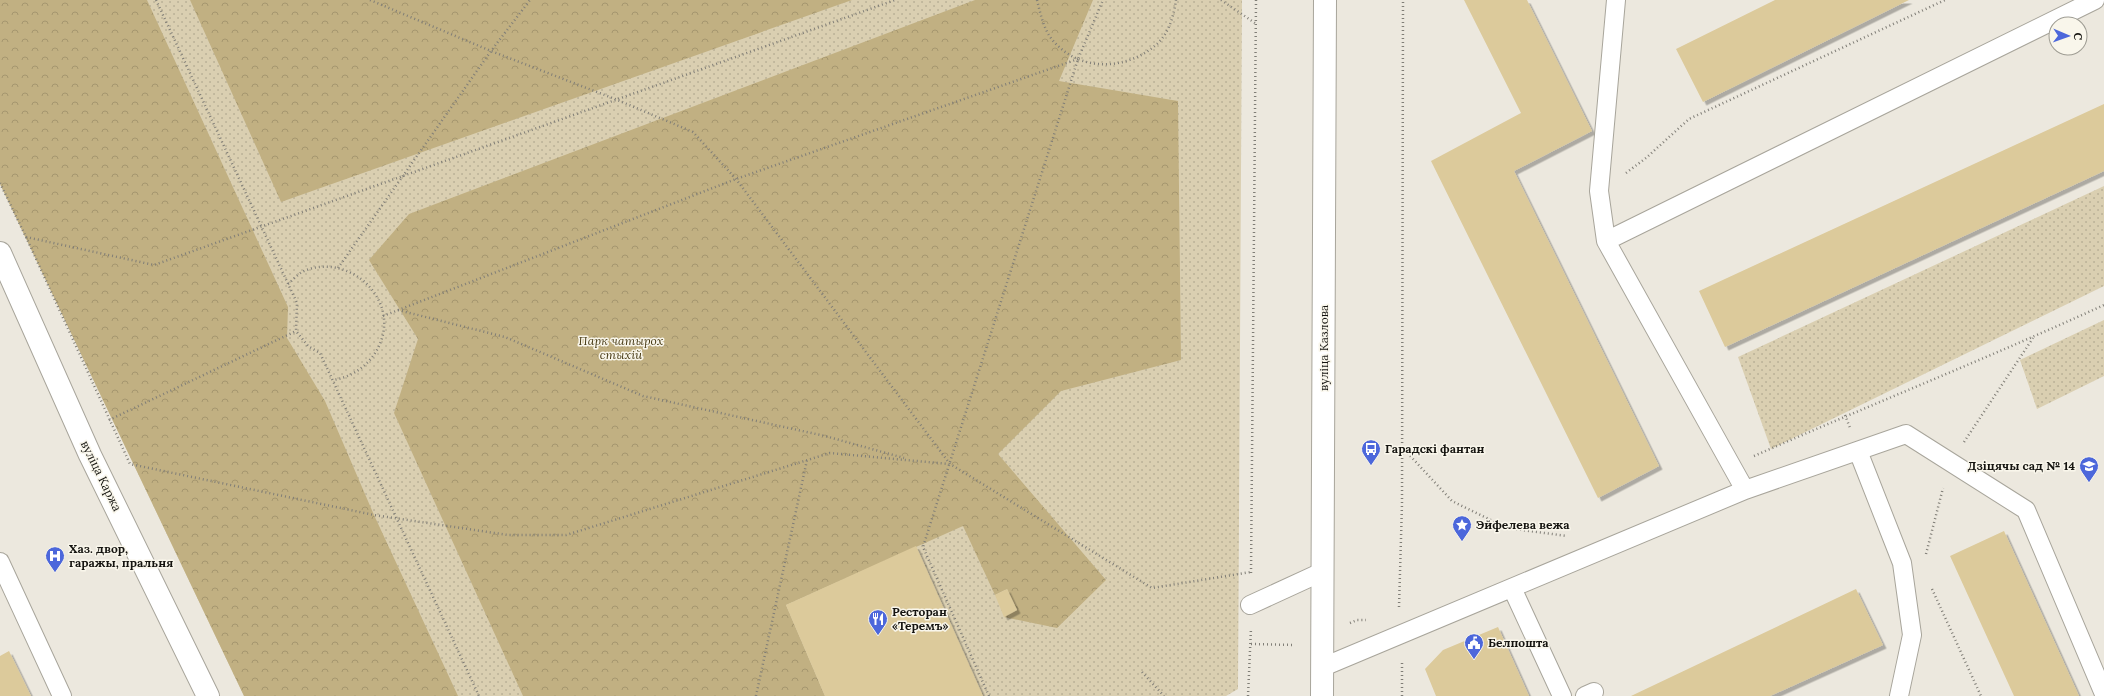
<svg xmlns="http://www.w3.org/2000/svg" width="2104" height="696" viewBox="0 0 2104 696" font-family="Lora,serif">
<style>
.grass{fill:url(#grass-dots)}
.forest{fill:url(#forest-crowns)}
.building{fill:#dcca9b;filter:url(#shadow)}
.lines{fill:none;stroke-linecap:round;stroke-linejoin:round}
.service-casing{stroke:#a8a59b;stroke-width:20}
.secondary-casing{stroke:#a8a59b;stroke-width:24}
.path{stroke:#807e77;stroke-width:2.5;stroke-dasharray:1 3;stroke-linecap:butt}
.service{stroke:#fff;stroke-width:18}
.secondary{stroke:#fff;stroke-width:22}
.labels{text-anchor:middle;stroke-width:3;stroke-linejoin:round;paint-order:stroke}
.park-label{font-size:12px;font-style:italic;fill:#463913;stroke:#f9f6eb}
.street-label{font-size:12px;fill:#151410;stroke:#f9f6eb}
.poi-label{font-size:12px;font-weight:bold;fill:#151410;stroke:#f9f6eb;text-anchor:start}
</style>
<defs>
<pattern id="grass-dots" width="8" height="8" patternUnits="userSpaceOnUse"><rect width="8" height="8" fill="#dacfb1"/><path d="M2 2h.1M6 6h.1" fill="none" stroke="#bab197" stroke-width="1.8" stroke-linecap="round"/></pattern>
<pattern id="forest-crowns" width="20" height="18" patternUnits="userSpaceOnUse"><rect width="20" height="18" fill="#c1b082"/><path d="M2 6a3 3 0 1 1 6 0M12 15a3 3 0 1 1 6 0" fill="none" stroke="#a5966f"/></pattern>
<filter id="shadow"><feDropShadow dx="3.5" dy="3.5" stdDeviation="0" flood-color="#0004"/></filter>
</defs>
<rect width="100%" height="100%" fill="#ece8de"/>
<path class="grass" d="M0,0H1242L1238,689L1226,696H244L0,184Z
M2104,186V286L1771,449L1738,357Z
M2104,320V376L2037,409L2020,360Z"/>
<path class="forest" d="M0,0H147L288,307L287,338L325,401L374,515L458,696H244L0,184Z
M190,0H852L281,202Z
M975,0H1093L1059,81L1178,101L1181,360L1061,391L998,454L1106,580L1057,628L1004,617L1017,610L1007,589L995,595L963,526L786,605L825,696H523L394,413L418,339L369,260L409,214Z"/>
<path class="building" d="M1464,0H1527L1592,131L1514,171L1659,466L1598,498L1431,161L1521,113Z
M1775,0H1909L1703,102L1676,49Z
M2104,104V171L1725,347L1699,291Z
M2004,531L2079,696H2014L1950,556Z
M916,546L983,696H825L786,605Z
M1007,589L1017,610L1004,617L995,595Z
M1856,589L1883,645L1770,696H1631Z
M1498,627L1529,696H1436L1425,669L1443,650Z
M9,651L31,696H0V656Z"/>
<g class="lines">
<g class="service-casing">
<path id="service" d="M1616,0L1599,191L1606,241L1745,490
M1606,241L2095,0
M1858,451L1902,563L1912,635L1899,696
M0,562L62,696
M1512,588L1562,696
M1250,605L1324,571
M1323,667L1745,490L1906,434L2026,510L2104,694
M1585,696L1594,692"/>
</g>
<g class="secondary-casing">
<path id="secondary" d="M0,253L90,455L208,696
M1322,696L1325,0"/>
</g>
<path class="path" d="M156,0L297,303L296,331L308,346L320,353L479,696
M370,0L491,51L615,99L693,132L736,179L950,464L1152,588L1251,572
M1037,0C1041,16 1044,32 1056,44C1084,73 1129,69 1157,44C1169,33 1174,15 1176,0
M1221,0L1255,23
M1626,173L1646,158L1689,119L1945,0
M0,183L26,237L154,265L895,0
M26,237L130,464L374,515L508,535H566L830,453L949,464
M338,268L491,51L530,0
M288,284C293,280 297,275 302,272C330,258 366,273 379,301C396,336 369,375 333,380
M398,310L505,337L643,396L825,436L904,458
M383,316L736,179L1078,59
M1845,415L1850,428
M109,420L296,331
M1964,442L2033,338
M1402,447L1452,501L1507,528L1567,536
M1754,456C1870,405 1988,358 2104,305
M1926,554L1943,488
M1251,573L1256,0
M1932,589L1981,696
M1399,607L1402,504L1403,0
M1350,623L1357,620H1366
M1251,644L1295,645
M1142,672L1164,696
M756,696L807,460
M989,696L923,547L1078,59L1103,0
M1248,696L1251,628
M1402,696V660"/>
<use href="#service" class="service"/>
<use href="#secondary" class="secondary"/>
</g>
<defs>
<g id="bus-pin" transform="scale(1)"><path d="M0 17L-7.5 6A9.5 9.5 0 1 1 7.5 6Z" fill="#4c67db" stroke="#f9f6eb"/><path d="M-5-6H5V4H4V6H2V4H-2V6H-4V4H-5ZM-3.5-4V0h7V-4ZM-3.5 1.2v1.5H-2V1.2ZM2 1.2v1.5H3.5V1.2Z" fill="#fff"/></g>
<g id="school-pin" transform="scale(1)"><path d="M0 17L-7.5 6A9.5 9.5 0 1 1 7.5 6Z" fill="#4c67db" stroke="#f9f6eb"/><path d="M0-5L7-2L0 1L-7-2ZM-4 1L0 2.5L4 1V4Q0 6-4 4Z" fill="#fff"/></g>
<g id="sight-pin" transform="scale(1)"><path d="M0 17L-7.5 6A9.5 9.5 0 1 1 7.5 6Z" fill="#4c67db" stroke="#f9f6eb"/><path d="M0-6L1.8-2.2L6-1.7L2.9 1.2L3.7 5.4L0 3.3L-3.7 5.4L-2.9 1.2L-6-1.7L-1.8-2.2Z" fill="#fff"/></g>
<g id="hospital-pin" transform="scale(1)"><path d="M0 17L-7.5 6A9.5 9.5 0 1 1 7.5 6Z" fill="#4c67db" stroke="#f9f6eb"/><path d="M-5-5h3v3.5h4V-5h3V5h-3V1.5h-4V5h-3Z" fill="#fff"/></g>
<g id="restaurant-pin" transform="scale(1)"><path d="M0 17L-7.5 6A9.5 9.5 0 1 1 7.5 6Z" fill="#4c67db" stroke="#f9f6eb"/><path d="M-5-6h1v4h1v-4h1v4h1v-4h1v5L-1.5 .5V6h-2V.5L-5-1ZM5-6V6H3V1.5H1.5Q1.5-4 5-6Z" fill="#fff"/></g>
<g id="civic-pin" transform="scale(1)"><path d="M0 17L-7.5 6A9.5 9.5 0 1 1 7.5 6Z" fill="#4c67db" stroke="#f9f6eb"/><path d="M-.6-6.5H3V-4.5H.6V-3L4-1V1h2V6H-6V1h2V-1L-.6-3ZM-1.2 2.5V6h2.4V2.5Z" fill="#fff"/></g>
</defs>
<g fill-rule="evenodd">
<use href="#bus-pin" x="1371" y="449"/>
<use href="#school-pin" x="2089" y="466"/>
<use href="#sight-pin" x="1462" y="525"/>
<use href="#hospital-pin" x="55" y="556"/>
<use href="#restaurant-pin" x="878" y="619"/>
<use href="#civic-pin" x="1474" y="643"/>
</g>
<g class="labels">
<g class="park-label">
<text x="621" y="345">Парк чатырох<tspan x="621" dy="14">стыхій</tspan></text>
</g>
<g class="street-label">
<text transform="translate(1324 348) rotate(-90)" y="4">вуліца Казлова</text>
<text transform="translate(101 476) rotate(64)" y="4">вуліца Каржа</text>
</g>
<g class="poi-label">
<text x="1385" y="453">Гарадскі фантан</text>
<text x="2075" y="470" text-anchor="end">Дзіцячы сад № 14</text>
<text x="1476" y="529">Эйфелева вежа</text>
<text x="69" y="553">Хаз. двор,<tspan x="69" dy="14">гаражы, пральня</tspan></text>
<text x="892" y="616">Ресторан<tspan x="892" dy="14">«Теремъ»</tspan></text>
<text x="1488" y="647">Белпошта</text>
</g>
</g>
<g transform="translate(2068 36) rotate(92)"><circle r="19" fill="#f9f6eb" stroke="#9e9c93"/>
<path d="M0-3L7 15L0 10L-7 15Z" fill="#4c67db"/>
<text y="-6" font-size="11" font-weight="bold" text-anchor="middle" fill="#151410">С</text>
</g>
</svg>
